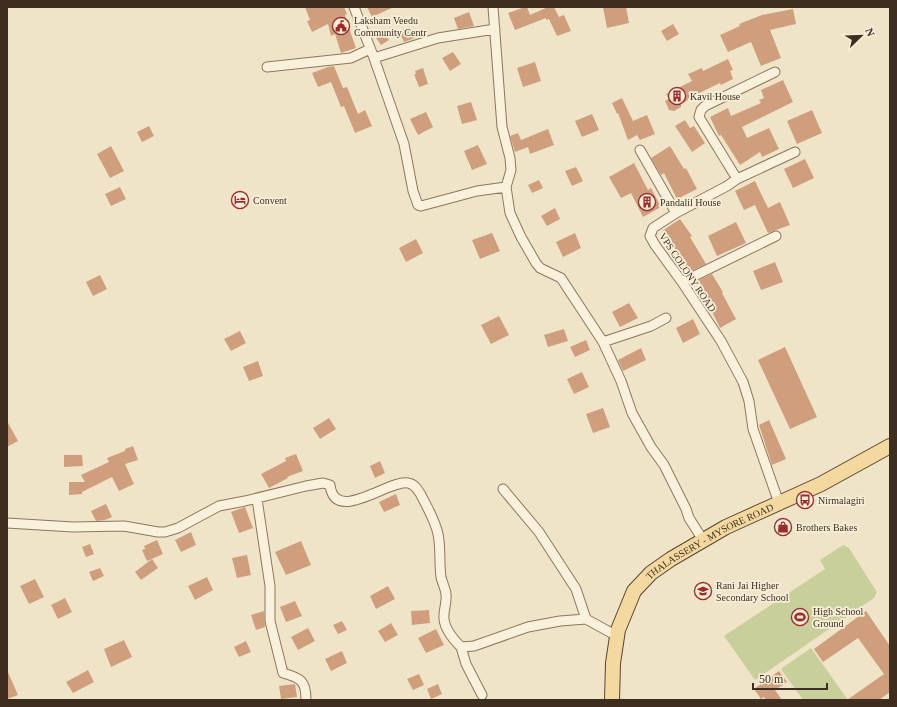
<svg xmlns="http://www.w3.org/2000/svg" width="897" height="707" viewBox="0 0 897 707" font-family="Georgia,serif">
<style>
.green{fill:#c9cf9b}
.building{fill:#cf9f7d}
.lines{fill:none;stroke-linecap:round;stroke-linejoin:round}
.minor-casing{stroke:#8d765c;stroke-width:11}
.primary-casing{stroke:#5b4430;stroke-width:16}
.minor{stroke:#faf1dc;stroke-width:9}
.primary{stroke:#f3d9a0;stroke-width:14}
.labels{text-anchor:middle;stroke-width:3.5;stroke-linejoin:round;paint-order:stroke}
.poi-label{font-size:10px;fill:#3d2e20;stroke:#f7eed8;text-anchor:start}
.street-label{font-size:10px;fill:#3d2e20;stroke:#f7eed8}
</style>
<rect width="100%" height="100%" fill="#f0e4c8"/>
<path class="green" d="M843,545L849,548L877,592L874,598L755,680L724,636L825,569L820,560Z
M811,648L848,700H803L781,669Z"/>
<path class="building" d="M305,7H344L347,14L345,15L351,34L356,48L341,53L335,34L331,36L328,24L312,32L307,21L310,20Z
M367,7H394L372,17Z
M525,7H527L530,15L548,7H554L559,17L564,15L571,31L557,36L549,19L546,20V18L515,30L508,13Z
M603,7H626L629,23L607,28Z
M793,9L796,24L770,30L781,58L761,66L751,42L728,52L720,35L740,26L739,24L762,15Z
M469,12L474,26L458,29L454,18Z
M673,24L679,34L667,41L661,31Z
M410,27L415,38L404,42L399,31Z
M382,30L389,40L381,45L374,35Z
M453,52L461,64L450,71L442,58Z
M728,59L733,70L730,71L733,79L721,85L720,83L687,99L688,100L681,104V107L674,111L669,110L665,101L669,99L666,94L692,81L688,74L702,68L703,71Z
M535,62L541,81L523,87L517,68Z
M334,66L343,88L347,87L358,114L365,110L372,126L355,133L344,106L341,107L331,82L318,87L312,73L328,67Z
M423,68L428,84L419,87L414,74H416L415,71Z
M783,80L793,102L742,127L747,138L769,128L779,149L762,157L760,152L740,165L721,135L719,136L710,117L728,108L731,116L761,103L759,100L764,98L761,90Z
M622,98L633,121L647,115L655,134L640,140L637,135L628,140L618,113L617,114L612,103Z
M471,102L477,120L462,124L457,106Z
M812,110L822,133L797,144L787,121Z
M426,112L433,127L418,135L410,119Z
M592,114L599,130L582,137L575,121Z
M685,120L690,128L694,126L705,143L692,152L675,126Z
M149,126L154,136L142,142L137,132Z
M548,129L554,145L530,154L528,147L515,152L510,136L518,133L521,140Z
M478,145L487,164L472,170L464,151Z
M111,146L124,171L110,178L97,154Z
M670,146L684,169L686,168L697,189L677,199L664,173L661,175L651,158Z
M805,159L814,178L793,188L784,169Z
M634,163L648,190L651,188L661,207L643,217L631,193L621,198L609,177Z
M576,167L583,181L572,186L565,171Z
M539,180L543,188L532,193L528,185Z
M755,181L768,208L780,202L790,225L768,233L755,205L744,210L735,191Z
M120,187L126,199L111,206L105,194Z
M555,208L560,219L547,226L541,216Z
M680,219L692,236L690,237L706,264L689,272L675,248H673L662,231Z
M736,222L746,243L717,256L708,236Z
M492,233L500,251L480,259L472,240Z
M575,233L581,248L563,257L556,242Z
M416,239L423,253L406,262L399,248Z
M775,262L783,282L761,290L753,271Z
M712,274L723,292L722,293L736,319L720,328L697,281Z
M100,275L107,289L93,296L86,282Z
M629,303L638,318L620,327L612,312Z
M499,316L509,335L491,344L481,325Z
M693,319L700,334L683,343L676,328Z
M564,329L568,341L548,347L544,335Z
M240,331L246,343L231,351L224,339Z
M586,340L590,350L575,357L570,347Z
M785,347L817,417L790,429L758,360Z
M641,348L646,360L623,371L618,360Z
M258,361L263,376L249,381L243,367Z
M582,372L589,387L574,394L567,379Z
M603,408L610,427L593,433L586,414Z
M329,418L336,429L320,439L313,428Z
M769,420L786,459L772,465L759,425Z
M7,421L18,441L7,447Z
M133,446L138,460L125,464L134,484L119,491L112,477L82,492V494L69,495V482H85L81,475L109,462L107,458L125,451V449Z
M296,454L303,471L287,477L288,478L269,488L261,474L286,461L285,458Z
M64,455H82L83,466L64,467Z
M380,461L385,473L375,478L370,466Z
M396,494L400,505L384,512L379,502Z
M106,504L112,517L105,520L96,521L91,511Z
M245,507L253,528L239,533L231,512Z
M191,532L196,545L181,552L175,540Z
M157,540L163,554L147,561L142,550L145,549L144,546Z
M301,541L311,565L286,575L275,552Z
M90,544L94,554L86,557L82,547Z
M247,555L251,575L237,578L232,558Z
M152,559L158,568L141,580L135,572Z
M100,568L104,576L93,581L89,572Z
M207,577L213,590L195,600L188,586Z
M35,579L44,597L29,604L20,586Z
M388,586L395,599L376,609L370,596Z
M65,598L72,612L58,619L51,605Z
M295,601L302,616L286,622L280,607Z
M429,610L430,623L412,625L411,611Z
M264,611L265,627L256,630L251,615Z
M866,611L890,646V692L879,700H847L884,674L858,638L823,662L814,649Z
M342,621L347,630L338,634L333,625Z
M391,623L398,635L385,642L378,631Z
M308,628L315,641L298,650L291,637Z
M436,629L444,645L426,653L418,638Z
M124,640L132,657L111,667L104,649Z
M246,641L251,652L239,657L234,647Z
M342,651L347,663L331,671L325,659Z
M7,670L18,695L7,699Z
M88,670L94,682L73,693L66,682Z
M779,671L787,682L775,690L782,700H766L764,697L761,699L754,689Z
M419,674L424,685L413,690L407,679Z
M295,684L297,697L281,699L279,686Z
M438,684L442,694L431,699L427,689Z"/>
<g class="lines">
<g class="minor-casing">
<path id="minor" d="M354,7L374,58L438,38L495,29
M493,7L502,127L510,158L511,170L506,187L510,213L521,237L536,263L540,268L561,278L603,342L621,381L632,413L651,447L664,465L686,509L689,518L703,540
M374,58L404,144L413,191L418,205L421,206L477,191L506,187
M267,67L351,58L370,49
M775,72L705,106L701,110L699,117L737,179L727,186L676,213L653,228L650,236L655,245L682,282L721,341L743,382L749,401L753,429L779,503
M640,150L676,213
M737,179L795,152
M682,282L776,236
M603,342L651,326L666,318
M503,489L539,532L576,589L586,619
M257,499L270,586V621L283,673C301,678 306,681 306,700
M7,523L73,527L124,526L158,532H165L178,528L219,506L245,501L306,486L323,483L330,485C335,525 389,479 408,483C415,484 418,490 421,495C427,507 435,520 438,534C441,548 439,563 441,577C442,583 446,589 446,595C447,603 443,611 444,619C445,630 454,640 461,647L474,646L528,627L560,621L586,619L617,636
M461,647L466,664L482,695"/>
</g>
<g class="primary-casing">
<g id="primary">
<path id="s1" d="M612,700L613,663L618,630L634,591L651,573L671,559L726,527L821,484L890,446"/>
</g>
</g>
<use href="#minor" class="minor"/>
<use href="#primary" class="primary"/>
</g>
<defs>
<g id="civic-ring" transform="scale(0.9)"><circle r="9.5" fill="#f7eed8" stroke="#9e2a2b" stroke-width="1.5"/><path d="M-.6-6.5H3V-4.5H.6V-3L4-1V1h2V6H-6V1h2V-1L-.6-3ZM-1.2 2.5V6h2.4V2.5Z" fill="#9e2a2b"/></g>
<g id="building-ring" transform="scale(0.9)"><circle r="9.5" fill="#f7eed8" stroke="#9e2a2b" stroke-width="1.5"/><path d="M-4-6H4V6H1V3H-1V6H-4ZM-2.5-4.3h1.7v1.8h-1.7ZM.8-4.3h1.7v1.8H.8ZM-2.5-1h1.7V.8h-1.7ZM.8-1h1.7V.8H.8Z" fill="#9e2a2b"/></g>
<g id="hotel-ring" transform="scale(0.9)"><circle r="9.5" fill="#f7eed8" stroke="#9e2a2b" stroke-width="1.5"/><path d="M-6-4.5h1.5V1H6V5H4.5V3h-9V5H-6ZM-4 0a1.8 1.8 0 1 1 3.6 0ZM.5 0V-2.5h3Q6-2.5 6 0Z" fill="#9e2a2b"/></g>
<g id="bus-ring" transform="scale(0.9)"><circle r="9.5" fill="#f7eed8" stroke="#9e2a2b" stroke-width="1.5"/><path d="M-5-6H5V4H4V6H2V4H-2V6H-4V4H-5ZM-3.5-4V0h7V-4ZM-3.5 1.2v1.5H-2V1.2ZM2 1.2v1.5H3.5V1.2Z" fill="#9e2a2b"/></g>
<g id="shop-ring" transform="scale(0.9)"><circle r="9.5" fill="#f7eed8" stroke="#9e2a2b" stroke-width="1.5"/><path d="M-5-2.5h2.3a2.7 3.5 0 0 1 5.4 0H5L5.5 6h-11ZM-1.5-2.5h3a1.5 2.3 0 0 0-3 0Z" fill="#9e2a2b"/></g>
<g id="school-ring" transform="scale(0.9)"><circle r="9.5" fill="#f7eed8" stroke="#9e2a2b" stroke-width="1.5"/><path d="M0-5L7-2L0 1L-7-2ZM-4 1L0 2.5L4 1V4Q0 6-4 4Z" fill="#9e2a2b"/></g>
<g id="stadium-ring" transform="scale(0.9)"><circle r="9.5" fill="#f7eed8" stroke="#9e2a2b" stroke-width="1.5"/><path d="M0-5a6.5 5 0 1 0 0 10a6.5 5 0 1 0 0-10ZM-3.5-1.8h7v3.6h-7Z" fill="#9e2a2b"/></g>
</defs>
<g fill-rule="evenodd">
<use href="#civic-ring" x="341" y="26"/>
<use href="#building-ring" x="677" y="96"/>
<use href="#hotel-ring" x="240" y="200"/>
<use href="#building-ring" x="647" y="202"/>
<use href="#bus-ring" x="805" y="500"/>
<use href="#shop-ring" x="783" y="527"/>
<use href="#school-ring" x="703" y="591"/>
<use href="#stadium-ring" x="800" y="617"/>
</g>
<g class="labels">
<g class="poi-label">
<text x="354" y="24">Laksham Veedu<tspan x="354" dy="12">Community Centr</tspan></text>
<text x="690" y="100">Kavil House</text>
<text x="253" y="204">Convent</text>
<text x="660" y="206">Pandalil House</text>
<text x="818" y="504">Nirmalagiri</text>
<text x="796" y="531">Brothers Bakes</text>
<text x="716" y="589">Rani Jai Higher<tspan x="716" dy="12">Secondary School</tspan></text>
<text x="813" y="615">High School<tspan x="813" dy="12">Ground</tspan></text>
</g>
<g class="street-label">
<text transform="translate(688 272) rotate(56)" y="4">VPS COLONY ROAD</text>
<text dy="4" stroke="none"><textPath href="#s1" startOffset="204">THALASSERY - MYSORE ROAD</textPath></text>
</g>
</g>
<rect width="897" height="707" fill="none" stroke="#3d2e20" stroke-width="16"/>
<g transform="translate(861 36) rotate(67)" stroke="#f7eed8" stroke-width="3" paint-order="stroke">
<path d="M0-3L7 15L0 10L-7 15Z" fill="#3d2e20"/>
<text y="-6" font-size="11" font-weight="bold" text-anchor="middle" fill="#3d2e20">N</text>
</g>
<path d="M753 683v6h74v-6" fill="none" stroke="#3d2e20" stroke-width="2"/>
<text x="759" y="683" font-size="12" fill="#3d2e20" stroke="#f7eed8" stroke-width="3" paint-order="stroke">50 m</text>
</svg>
